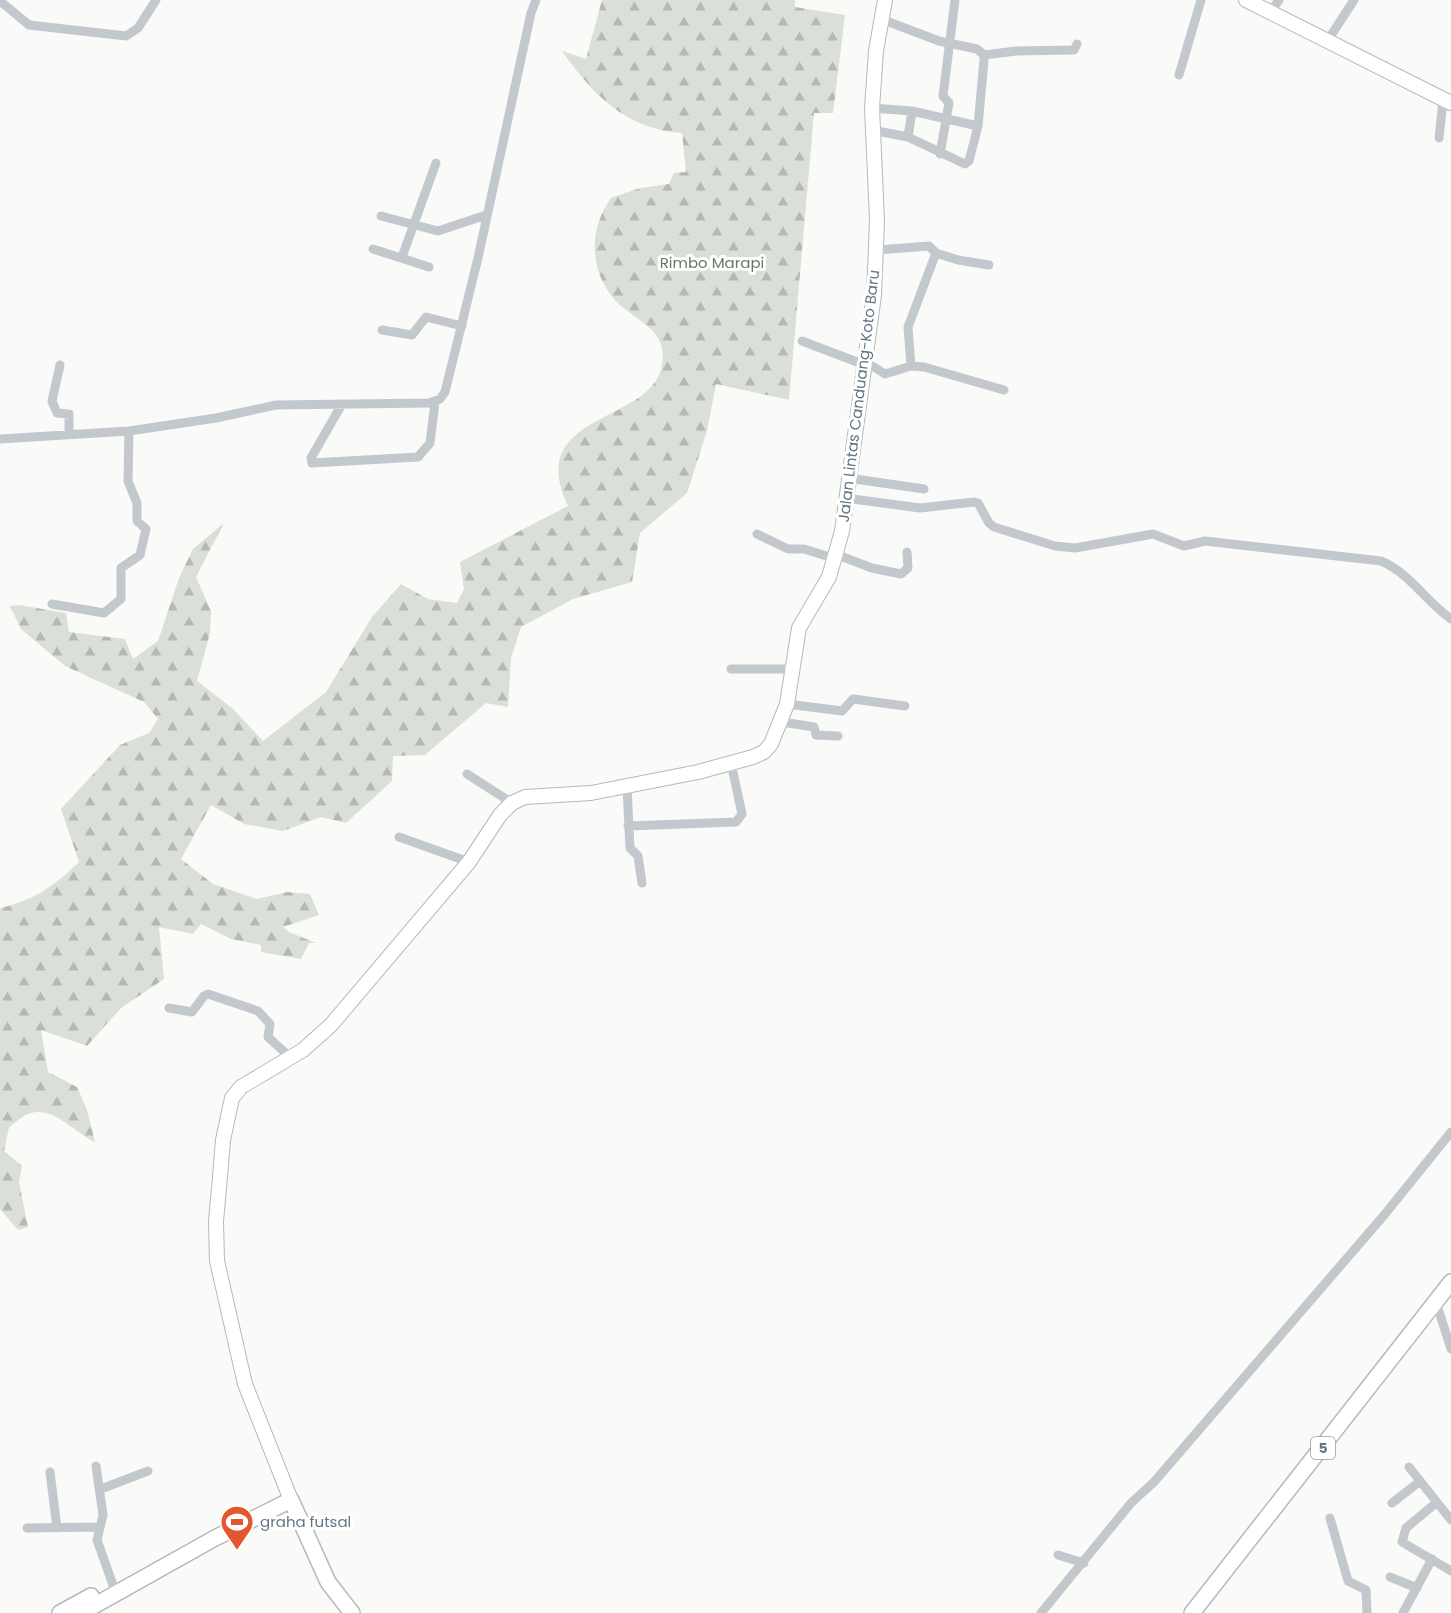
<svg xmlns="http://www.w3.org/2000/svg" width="1451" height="1613" viewBox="0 0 1451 1613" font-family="Poppins,sans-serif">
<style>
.forest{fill:url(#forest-firs)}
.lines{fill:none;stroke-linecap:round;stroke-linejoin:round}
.secondary-casing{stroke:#b3babf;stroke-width:16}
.trunk-casing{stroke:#b4b9bd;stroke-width:18}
.minor{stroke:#c3c8cc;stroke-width:9}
.secondary{stroke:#fff;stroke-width:14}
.trunk{stroke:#fff;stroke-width:15}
.labels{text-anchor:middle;stroke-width:6;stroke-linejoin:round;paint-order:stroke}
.shield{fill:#fff;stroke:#939fa8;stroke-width:1.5}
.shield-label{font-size:14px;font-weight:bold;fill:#657683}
.park-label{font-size:15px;fill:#687a64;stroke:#fff}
.street-label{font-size:15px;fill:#657683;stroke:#fff}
.poi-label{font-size:15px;fill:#657683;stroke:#fff;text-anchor:start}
</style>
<defs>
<pattern id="forest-firs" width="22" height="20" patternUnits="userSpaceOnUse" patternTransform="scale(1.5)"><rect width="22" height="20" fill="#dadfd7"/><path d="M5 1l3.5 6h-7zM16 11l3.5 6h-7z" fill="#b4b9b4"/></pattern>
</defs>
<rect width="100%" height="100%" fill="#fafaf8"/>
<path class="forest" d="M602,0H795V7L845,15L833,113H814L789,400L716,384L707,431L687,493L640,533L632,582L573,599L521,627L511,658L508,707L486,703L425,755L393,756L392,781L346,823L321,817L283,831L244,824L211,805L181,859L213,884L257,899L287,892L310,894L319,915L283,927L289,932L316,943H309L301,959L261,952V945L231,939L201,924L193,934L159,927L164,979L121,1008L87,1046L41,1030L48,1072L77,1087L87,1110L95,1142C75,1133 52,1104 28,1114C22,1116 15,1123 9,1127L4,1151L22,1166L19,1182L28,1227L18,1230L0,1209V908C35,900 54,886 79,862L61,809L120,745L149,733L158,719L144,702L65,666L21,629L10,606L19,605L66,613L69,632L125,639L133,659L158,641L179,578L193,549L224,523L196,577L211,611L210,633L197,681L232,708L263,741L326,692L372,617L401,584L428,599L457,603L464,589L460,562L568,506C523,411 652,425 662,365C668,332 641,323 621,306C589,277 587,231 611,198L640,188L669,184L674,173L686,172L682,133C626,129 593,95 562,51L586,59Z"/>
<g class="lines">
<g class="secondary-casing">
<path id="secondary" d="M1246,0L1451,103
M291,1500L245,1384L217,1261L216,1221L220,1177L223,1140L232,1098L241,1087L303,1050L331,1025L469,862L500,815L512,803L525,797L591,793L698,772L753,757L764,752L771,744L787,704L799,628L829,577L842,531L874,295L877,220L872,108L876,51L885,0"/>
</g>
<g class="trunk-casing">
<path id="trunk" d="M60,1613L91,1596
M81,1613L215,1538L291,1500L328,1582L352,1613
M1192,1613C1278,1502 1365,1392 1451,1282"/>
</g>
<path class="minor" d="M0,1L29,25L126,36L138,28L156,0
M1271,11L1279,0
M1328,40L1354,0
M984,55L1016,51L1074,50L1077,44
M1179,75L1201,0
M872,108L912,111L978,126
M872,130L908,137L965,164L969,161L978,126L984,60V55L977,49L939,41L881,19
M908,137L912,111
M1439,138L1443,100
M940,154L949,103L943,96L955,0
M381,216L438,231L486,215
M373,249L429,267
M877,250L929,246L936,253L958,260L989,265
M402,257L436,163
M382,330L412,335L426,317L462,326
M802,341L865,365
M866,362L885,374L911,366L924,367L1004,390
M60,365L52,401L57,413L69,414V433
M911,366L908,327L936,253
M342,404L311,458L312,463L418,457L430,443L435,402
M0,439L129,431L216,418L276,405L429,403L440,399L445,392L478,258L531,13L536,0
M848,478L924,489
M845,498L920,508L974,502L978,503L989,523L994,527L1055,546L1075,548L1153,534L1184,546L1205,541L1381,561C1410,573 1426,602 1451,619
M757,534L788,549H804L833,558
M835,554L872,568L901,574L908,568L907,552
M52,604L104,613L121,599V568L140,555L146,529L137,521V503L128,481L129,431
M731,669H791
M787,704L842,711L853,699L905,706
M782,722L814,727L816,735L838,736
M467,774L512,803
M627,787L630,848L638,856L642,883
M628,826L736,822L742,814L731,763
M399,837L469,862
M169,1008L192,1012L204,996L208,994L258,1011L270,1024L268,1037L290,1057
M1436,1302L1451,1349
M96,1466L103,1515L97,1540L113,1585
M1409,1467L1451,1520
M50,1472L57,1528
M101,1489L148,1471
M1392,1503L1419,1482
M1436,1503L1406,1528L1402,1542L1451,1571
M1330,1518L1348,1581L1366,1590L1367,1613
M27,1528L100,1527
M1058,1555L1084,1563
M1390,1577L1417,1588
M1041,1613L1131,1503L1154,1482L1385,1214L1451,1132
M1403,1613L1432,1559"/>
<use href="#secondary" class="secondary"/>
<use href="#trunk" class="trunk"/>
</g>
<defs>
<g id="stadium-pin" transform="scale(1.725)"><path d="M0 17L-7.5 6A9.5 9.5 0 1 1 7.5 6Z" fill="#e4572e" stroke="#fff"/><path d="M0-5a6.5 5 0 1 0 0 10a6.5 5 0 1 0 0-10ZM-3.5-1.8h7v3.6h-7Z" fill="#fff"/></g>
</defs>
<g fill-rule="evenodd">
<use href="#stadium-pin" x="237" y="1522"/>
</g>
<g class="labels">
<rect class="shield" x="1311" y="1437" width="24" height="22" rx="4.5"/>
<g class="shield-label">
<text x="1323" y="1453">5</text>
</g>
<g class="park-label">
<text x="712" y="268">Rimbo Marapi</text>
</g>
<g class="street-label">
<text transform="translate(859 396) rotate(-83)" y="5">Jalan Lintas Canduang-Koto Baru</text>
</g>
<g class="poi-label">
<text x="260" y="1527">graha futsal</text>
</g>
</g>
</svg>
